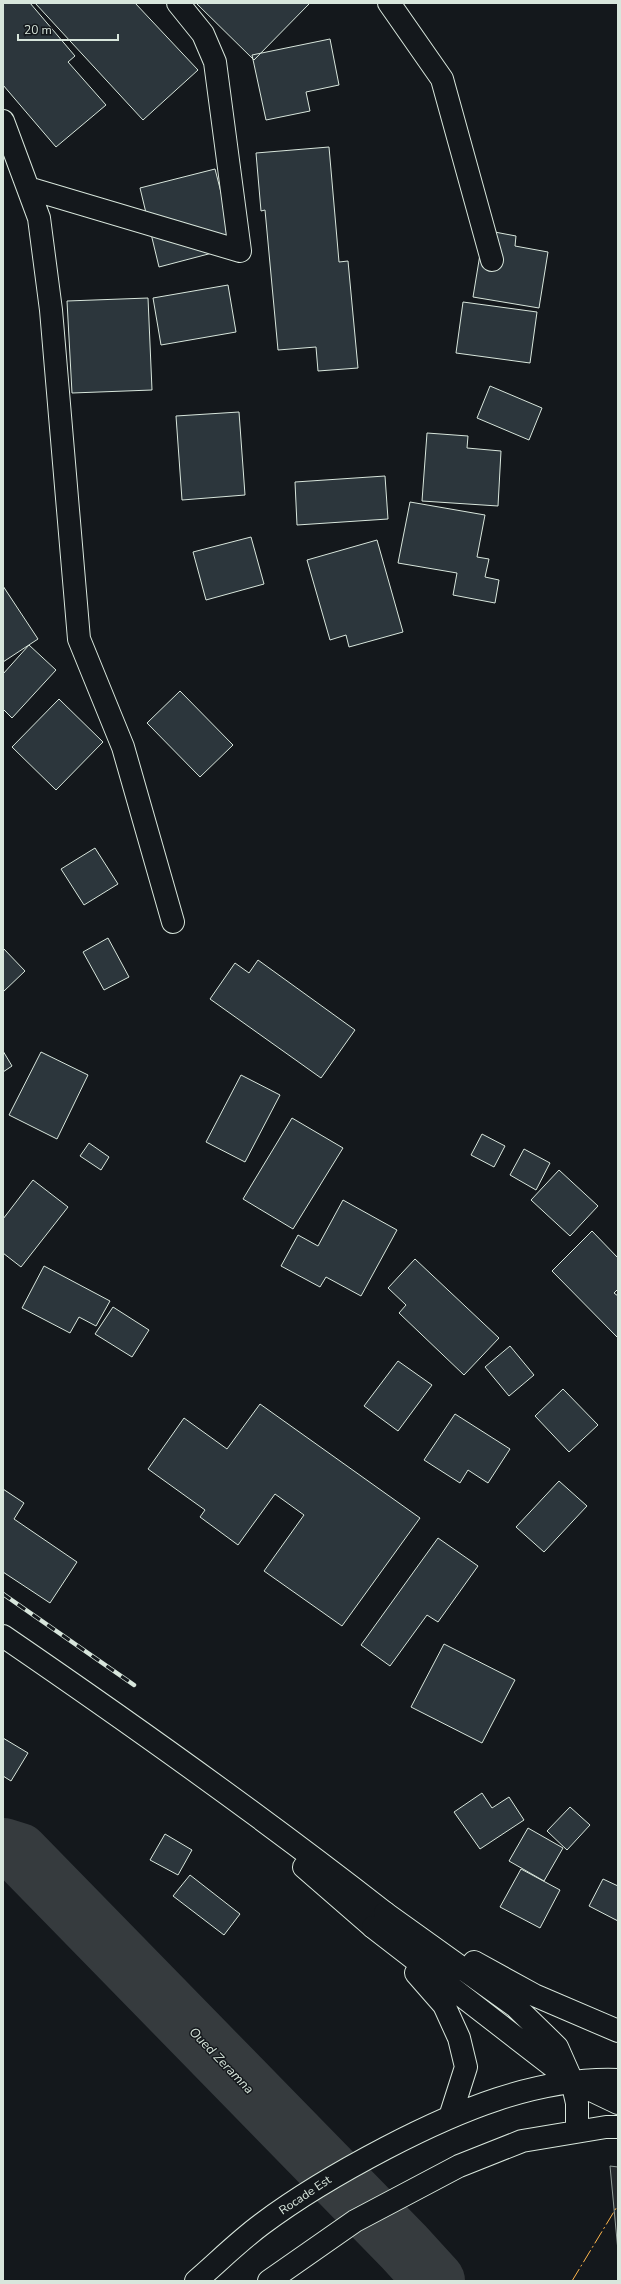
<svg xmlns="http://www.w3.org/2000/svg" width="621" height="2284" viewBox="0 0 621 2284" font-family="'Nunito Sans',sans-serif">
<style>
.parking{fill:#24282b;stroke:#939e99}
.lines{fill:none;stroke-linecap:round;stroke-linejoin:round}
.river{stroke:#363b3e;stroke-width:60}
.building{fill:#2c363c;stroke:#d8e6dc}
.minor-casing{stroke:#d8e6dc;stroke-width:24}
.major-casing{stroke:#d8e6dc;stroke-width:24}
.highway-casing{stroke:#d8e6dc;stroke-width:24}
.minor{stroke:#14181c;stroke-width:22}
.major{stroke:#14181c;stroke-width:22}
.highway{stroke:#14181c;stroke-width:22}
.rail-casing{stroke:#d8e6dc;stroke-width:4.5}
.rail{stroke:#14181c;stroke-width:3;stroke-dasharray:9;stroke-linecap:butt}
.power{stroke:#ffb74d;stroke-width:1;stroke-dasharray:14 3 2 3;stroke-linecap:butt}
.labels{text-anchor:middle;stroke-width:3;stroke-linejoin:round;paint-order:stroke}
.street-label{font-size:12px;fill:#d8e6dc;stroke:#14181c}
.water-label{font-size:13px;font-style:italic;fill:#d8e6dc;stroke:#14181c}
</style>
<rect width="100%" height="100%" fill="#14181c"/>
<path class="parking" d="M610,2166L618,2167V2251Z"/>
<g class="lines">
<path class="river" d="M3,1848L19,1853L404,2247L435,2281"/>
</g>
<path class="building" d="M3,3H30L75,56L68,62L106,105L56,147L3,85Z
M35,3H135L198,70L143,120Z
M196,3H310L254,60Z
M330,39L339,85L306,92L310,111L266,120L252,55Z
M329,147L339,262L348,261L358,368L318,371L316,347L278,350L265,210L261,211L256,153Z
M215,169L235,247L159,267L140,188Z
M484,230L516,236L515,246L548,252L539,308L473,297Z
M228,285L236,332L161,345L153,298Z
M148,298L152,390L72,393L67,301Z
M463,302L537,312L530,363L456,353Z
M490,386L542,408L529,440L477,418Z
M239,412L245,495L182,500L176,416Z
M427,433L468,436L467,448L501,451L498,506L422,501Z
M385,476L388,519L297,525L295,482Z
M410,502L485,515L477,557L489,559L485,577L499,580L495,603L453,595L457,573L398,563Z
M251,537L264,584L206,600L193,552Z
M377,540L403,632L349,647L346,635L330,640L307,560Z
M3,586L38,639L3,662Z
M29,645L56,670L12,718L3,709V674Z
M180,691L233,745L200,777L147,723Z
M59,699L103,742L56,790L12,747Z
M95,848L118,884L84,905L61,869Z
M108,938L129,977L104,990L83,952Z
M3,948L25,971L3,992Z
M258,960L355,1030L321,1078L210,999L235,963L249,973Z
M3,1051L12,1066L3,1072Z
M41,1052L88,1075L57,1139L9,1115Z
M241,1075L280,1095L245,1162L206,1142Z
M292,1118L343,1148L293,1229L243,1199Z
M482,1134L505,1146L494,1167L471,1155Z
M89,1143L109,1157L101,1170L80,1156Z
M524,1149L550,1163L536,1190L510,1175Z
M559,1170L598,1206L570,1236L531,1200Z
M33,1180L68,1207L21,1267L3,1253V1219Z
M343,1200L397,1230L361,1296L326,1277L320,1287L281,1266L298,1235L318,1246Z
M592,1231L618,1258V1289L614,1293L618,1296V1338L552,1271Z
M415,1259L499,1338L464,1375L399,1313L406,1305L388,1288Z
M44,1266L110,1301L96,1326L79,1317L70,1333L22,1308Z
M113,1307L149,1330L132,1357L95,1334Z
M510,1346L534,1375L509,1396L485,1367Z
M398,1361L432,1385L398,1431L364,1406Z
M563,1389L598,1425L569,1452L535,1416Z
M260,1404L420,1518L342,1626L264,1571L304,1515L275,1494L238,1545L200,1517L205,1510L148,1469L184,1418L227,1449Z
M455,1414L510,1449L488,1483L468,1470L460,1483L424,1460Z
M559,1481L587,1506L544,1552L516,1527Z
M3,1489L24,1503L14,1519L77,1562L50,1603L3,1572Z
M438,1538L478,1566L438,1622L427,1615L390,1666L361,1645Z
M444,1644L515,1680L482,1743L411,1707Z
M3,1738L28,1753L11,1781L3,1776Z
M482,1793L492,1808L509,1797L524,1820L480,1849L454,1812Z
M570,1807L590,1825L567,1850L547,1831Z
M528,1828L563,1848L544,1881L509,1861Z
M165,1834L192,1850L178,1875L150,1860Z
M521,1869L560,1890L540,1928L500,1907Z
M190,1875L240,1914L224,1935L173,1896Z
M603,1879L618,1886V1921L589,1906Z"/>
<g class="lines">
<g class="minor-casing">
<path id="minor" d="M389,3L442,79L492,260
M3,121L39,218L51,310L79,639L123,747L173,922
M28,188L240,251L215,62L203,34L178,3"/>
</g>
<g class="major-casing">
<path id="major" d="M3,1636C133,1725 261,1816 385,1913
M304,1867L373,1927"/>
</g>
<g class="highway-casing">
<path id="highway" d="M385,1913L515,2006L557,2047L572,2081L577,2103V2131
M373,1927L572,2081L618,2103
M474,1962L534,1995L618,2031
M416,1973L444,2005L459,2038L466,2067L450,2117
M196,2281C218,2262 239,2241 262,2224C302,2194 342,2171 386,2148C457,2111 536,2077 618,2080
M269,2281L355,2221L459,2166L522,2141L606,2127H618"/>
</g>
<use href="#minor" class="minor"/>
<use href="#major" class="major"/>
<use href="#highway" class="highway"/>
<g class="rail-casing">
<path id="rail" d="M3,1594L134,1685"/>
</g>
<use href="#rail" class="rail"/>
<path class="power" d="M572,2281L618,2205"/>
</g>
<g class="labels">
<g class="street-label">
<text transform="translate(305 2195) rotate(-34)" y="4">Rocade Est</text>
</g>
<g class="water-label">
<text transform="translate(222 2060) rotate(46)" y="5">Oued Zeramna</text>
</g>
</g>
<rect width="621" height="2284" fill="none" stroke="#d8e6dc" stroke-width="8"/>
<path d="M18 34v6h100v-6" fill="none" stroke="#d8e6dc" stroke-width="2"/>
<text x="24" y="34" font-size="12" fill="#d8e6dc" stroke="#14181c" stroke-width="3" paint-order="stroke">20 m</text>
</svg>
